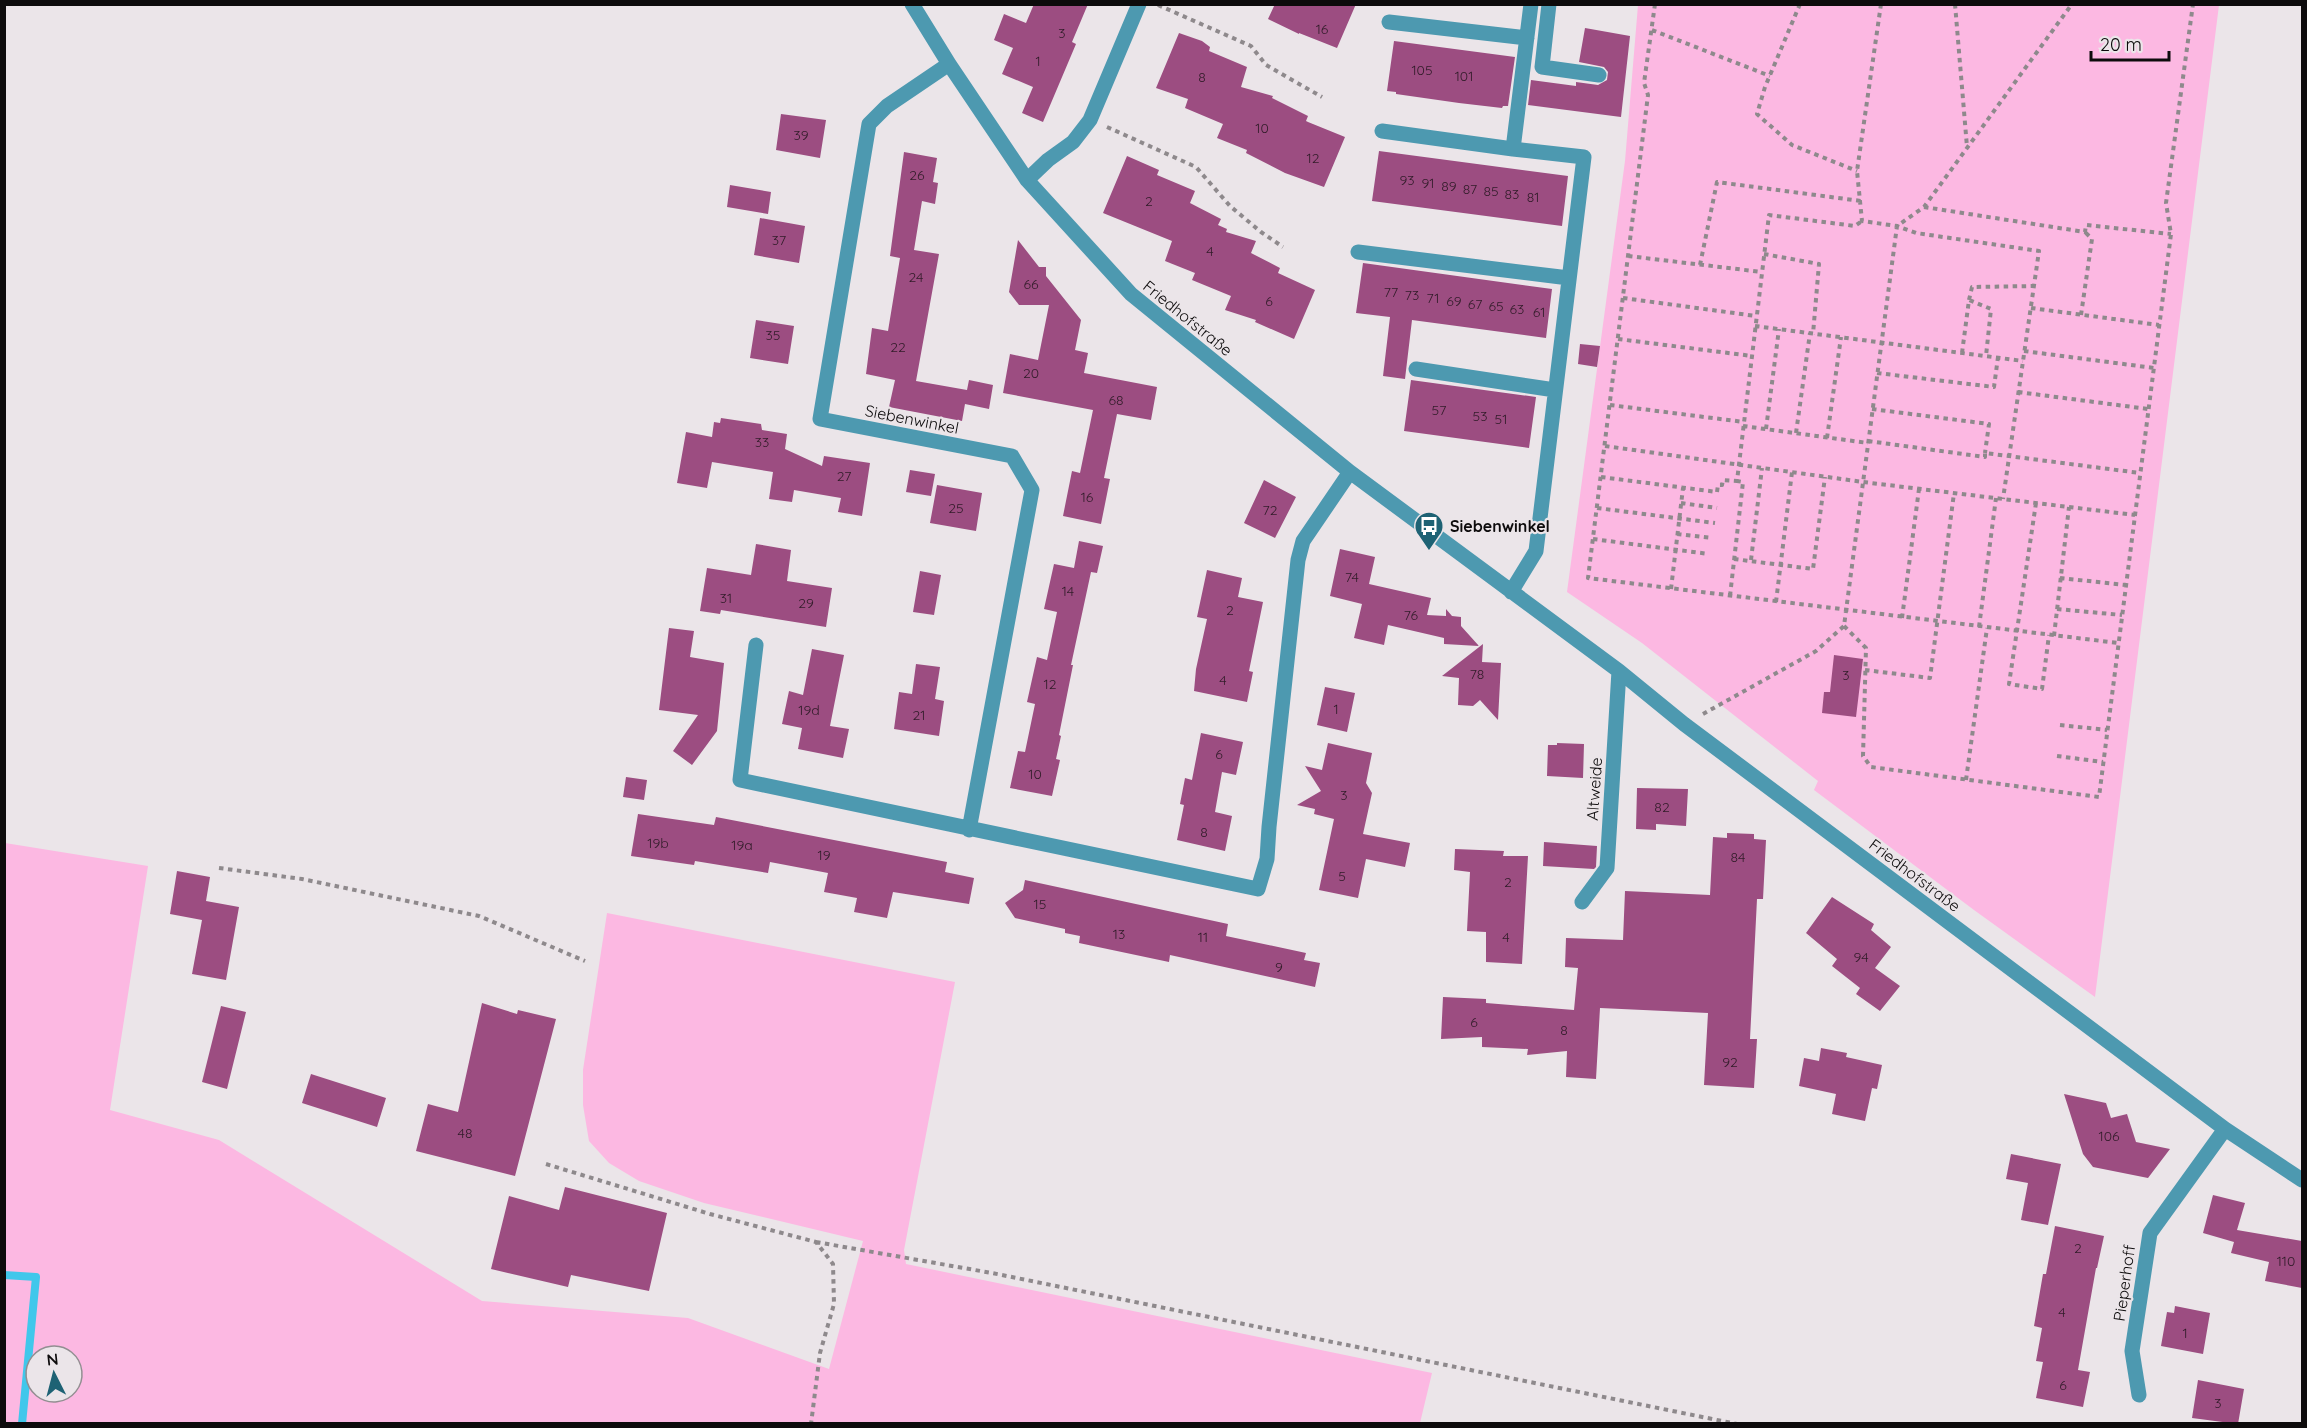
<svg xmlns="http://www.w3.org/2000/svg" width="2307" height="1428" viewBox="0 0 2307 1428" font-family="Quicksand,sans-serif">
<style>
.green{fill:#fcb8e2;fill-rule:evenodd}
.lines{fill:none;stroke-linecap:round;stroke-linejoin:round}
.stream{stroke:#40c7eb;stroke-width:8}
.building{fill:#9c4d81}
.path{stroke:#8e898c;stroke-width:4;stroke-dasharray:4.5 4.5;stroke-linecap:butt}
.minor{stroke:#4d99b0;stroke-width:15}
.labels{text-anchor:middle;stroke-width:4.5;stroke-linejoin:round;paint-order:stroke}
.number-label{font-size:14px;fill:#311c29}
.street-label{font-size:16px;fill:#0d0b0c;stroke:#ebe5e9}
.poi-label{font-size:16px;font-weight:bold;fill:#0d0b0c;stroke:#ebe5e9;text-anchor:start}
</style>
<rect width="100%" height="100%" fill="#ebe5e9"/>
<path class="green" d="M1638,5H2219L2095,997L1974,910L1814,790L1818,781L1642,643L1567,592L1625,161Z
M5,843L148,866L110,1110L219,1140L482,1301L688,1318L829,1369L863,1241L704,1203L639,1181L609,1163L589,1141L583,1105V1070L607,913L955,982L904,1250L906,1264L1432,1373L1420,1423H5ZM36,1356H72V1392H36Z"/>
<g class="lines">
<path class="stream" d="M4,1275L36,1277L22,1424"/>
</g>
<path class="building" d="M1034,4H1088L1072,42L1076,44L1043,122L1022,113L1033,87L1002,74L1013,48L994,40L1004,14L1026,23Z
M1275,4H1356L1337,48L1299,33V34L1268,19Z
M1585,28L1630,36L1621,117L1528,105L1531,80L1576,86V82L1598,85L1607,80L1608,72L1604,67L1579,62Z
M1179,33L1202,41L1210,47L1209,51L1247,67L1241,87L1273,96L1272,98L1308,116L1306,121L1308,122L1345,137L1324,187L1285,173L1246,153L1247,150L1217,138L1223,124L1185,108L1188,99L1156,88Z
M1394,41L1515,57L1508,106H1503L1502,108L1459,103L1396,94V92L1387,91Z
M781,114L826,120L820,158L776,150Z
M1379,151L1568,176L1562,226L1372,201Z
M904,152L937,158L933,182L938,183L935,204L922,201L914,250L939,254L916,381L967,390L969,380L993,385L989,409L965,404L962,421L889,407L895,380L866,374L872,328L888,331L900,258L890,256Z
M1127,156L1159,170L1157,175L1195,191L1190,203L1221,219L1218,225L1227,229L1226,232L1256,241L1251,253L1280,268L1278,273L1315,290L1294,339L1255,322L1256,320L1225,310L1231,296L1192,280L1195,273L1165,261L1172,241L1103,213Z
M730,185L771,192L768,214L727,207Z
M760,218L805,226L799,263L754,255Z
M1018,240L1039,267H1046V276L1081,320L1075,350L1088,353L1084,373L1157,387L1151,420L1117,414L1104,478L1110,479L1101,524L1063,516L1072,471L1080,473L1093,410L1003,393L1010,354L1038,360L1049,305H1019L1009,292Z
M1363,263L1552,289L1546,338L1412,320L1405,379L1383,376L1390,317L1356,313Z
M756,320L794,326L788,364L750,358Z
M1580,344L1600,346L1597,367L1578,364Z
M1411,380L1536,397L1529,448L1404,431Z
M721,418L761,424L762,430L787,434L785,449L822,466L824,456L870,463L862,516L838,512L841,498L794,490L792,502L769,499L773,472L712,462L707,488L677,483L686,432L712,437L714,422L720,423Z
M910,470L935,474L931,496L906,492Z
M1264,480L1296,497L1275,538L1244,523Z
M937,485L982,493L976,531L930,523Z
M1079,541L1103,546L1097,573L1091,572L1071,665H1073L1059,735L1061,736L1056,759L1060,760L1052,796L1010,788L1018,751L1025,752L1035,704L1027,702L1037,657L1047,660L1057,612L1044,609L1054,564L1074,568Z
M756,544L791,550L787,581L832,588L826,627L721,610L720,614L700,611L707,568L751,575Z
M1340,549L1375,557L1369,584L1431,598L1427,615L1446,616V609L1452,616L1461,617V626L1479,646L1444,644V638L1388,625L1384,645L1354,638L1362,604L1330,596Z
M1207,570L1242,578L1238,597L1263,602L1249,671L1253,672L1247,702L1194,691L1196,669L1207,619L1197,617Z
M920,571L941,575L934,615L913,612Z
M669,628L694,631L690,657L724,663L717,731L692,765L673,751L698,715L659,710Z
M1483,644L1482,662L1501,663L1498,720L1480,700L1473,706L1458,705L1459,678L1442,676Z
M812,649L844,655L830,726L849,729L843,758L798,749L802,728L782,724L789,691L803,695Z
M1834,655L1863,659L1856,717L1822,713L1824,692H1830Z
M916,664L940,667L935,699L944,701L939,736L894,729L899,692L912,694Z
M1325,687L1355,693L1347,732L1317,725Z
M1201,733L1243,742L1236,775L1222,772L1215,812L1232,816L1225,851L1177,840L1184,805L1180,804L1185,778L1192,780Z
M1328,743L1372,753L1366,783L1372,793L1363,834L1410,843L1405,867L1366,859L1358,898L1319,890L1334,819L1314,814L1315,809L1297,805L1321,791L1305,766L1322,770Z
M1557,743L1584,744L1583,778L1547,776L1548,745H1557Z
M626,777L647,780L644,800L623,797Z
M1637,788L1688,789L1686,826L1656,824V830L1636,829Z
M638,814L714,825L716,817L947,862L945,872L974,878L969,904L893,892L887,918L854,912L857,898L824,892L828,873L770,862L768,873L695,861L694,865L631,856Z
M1727,833L1754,834V839L1766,840L1763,899H1757L1750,1039H1757L1754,1088L1704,1085L1708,1013L1600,1008L1596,1079L1566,1077L1567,1051L1527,1055L1528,1049L1482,1047V1037L1441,1039L1443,997L1486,999V1003L1574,1010L1578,968L1565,967L1566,938L1623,940L1625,891L1710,895L1713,837L1727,838Z
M1544,842L1597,846L1596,867L1594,869L1543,866Z
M1455,849L1504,851L1503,856H1528L1522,964L1486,962V932L1467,931L1470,872L1454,870Z
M177,871L210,877L206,901L239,907L226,980L192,974L202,920L170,914Z
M1025,880L1228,924L1226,936L1306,953L1304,960L1320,963L1315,987L1170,955L1169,962L1079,943L1080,936L1065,933V929L1015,918L1005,903L1023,890Z
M1832,897L1874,924L1871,930L1891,947L1875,968L1900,986L1880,1011L1856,994L1860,988L1832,966L1837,959L1806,933Z
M482,1003L517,1014L518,1010L556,1019L515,1176L416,1151L428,1104L458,1112Z
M221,1006L246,1012L227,1089L202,1082Z
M1821,1048L1847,1053L1846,1057L1882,1065L1877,1089L1872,1088L1865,1121L1832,1114L1836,1094L1799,1086L1804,1058L1819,1061Z
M311,1074L386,1098L377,1127L302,1103Z
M2064,1094L2106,1103L2111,1118L2127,1114L2136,1142L2170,1149L2148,1178L2093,1167L2083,1154Z
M2011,1154L2061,1164L2048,1225L2021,1220L2028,1183L2006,1179Z
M565,1187L667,1213L649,1291L571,1275L568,1287L491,1269L509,1196L559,1210Z
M2213,1195L2245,1203L2237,1230L2302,1241V1288L2265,1281L2269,1262L2231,1253L2234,1242L2203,1233Z
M2055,1226L2104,1236L2097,1268H2096L2078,1370L2090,1372L2083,1407L2036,1398L2043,1362L2036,1361L2042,1328L2034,1326L2043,1274H2046Z
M2175,1306L2210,1313L2203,1354L2161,1346L2167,1312L2174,1313Z
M2198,1380L2244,1389L2238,1424L2192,1418Z"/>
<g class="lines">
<path class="path" d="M1655,4L1644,83L1648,95L1588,578L2118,643
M1800,4L1765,87L1757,114L1792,145L1857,171
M1881,4L1857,171L1862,221L1897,226L1916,233L2039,251L2003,499
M1955,4L1967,147
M1158,5L1251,46L1266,65L1322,97
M1652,30L1770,76
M1107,127L1196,167L1230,206L1261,232L1283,247
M1924,207L2085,232L2086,225L2171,234
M1764,254L1819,264L1813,334
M1628,256L1762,272
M1700,265L1717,182L1861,201
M1623,298L1756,316
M1969,300L1972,287L2034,286
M2031,308L2159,325
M2081,315L2092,239L2085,232
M1755,326L2023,361
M1618,339L1752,356
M2024,351L2154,368
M1962,353L1969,300L1991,309L1986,356
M1877,373L1994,387L1998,357
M2018,392L2148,409
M1610,405L1744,422
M1872,409L1989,424L1985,453
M1743,426L1868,443
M1766,429L1779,329
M1796,433L1810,333
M1827,438L1841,337
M1868,441L1985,457V453L2140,473
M1605,446L1863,482L2135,515
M1601,477L1717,492L1718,485H1722L1723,480L1737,481L1769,215L1855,226L1862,221
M1681,503L1717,508
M2036,503L2009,684L2042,689L2049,635
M1597,508L1715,523
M1677,534L1712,538
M1593,539L1709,554
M1734,559L1813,569L1825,477
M1751,560L1762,468
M2060,578L2126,585
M1671,589L1683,488
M1730,596L1743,482L1737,481
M1776,602L1792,472
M2057,609L2122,615
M1902,618L1919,489
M1844,626L1866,648L1863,756L1871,767L2099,797L2171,234L2166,203L2193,4
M1979,627L1996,498
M2054,636L2069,507
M1865,670L1930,678L1954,493
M1703,714L1816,651L1844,626L1897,226L1924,207L2072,4
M2060,725L2107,730
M2057,756L2103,762
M1966,780L1987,628
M219,868L302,879L479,916L585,961
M546,1164L710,1214L816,1242L833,1264L834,1304L820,1353L811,1424
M816,1242L992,1273L1737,1424"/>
<path class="minor" d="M912,4L949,64L1027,180L1131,294L1350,472L1619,671L1684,724L2225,1129L2302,1180
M1549,4L1542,67L1599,75
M1389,22L1527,38
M949,64L887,106L869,124L820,419L1012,456L1032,490L969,830
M1382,131L1513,149
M1027,180L1048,160L1073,142L1090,120L1139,4
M1358,252L1569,278
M1416,369L1555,390
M1511,592L1536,551L1584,157L1513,149L1531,4
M756,645L740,780L1258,889L1267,859L1269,827L1298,560L1303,541L1350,472
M1582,902L1607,868L1619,671
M2139,1395L2132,1351L2150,1233L2225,1129"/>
</g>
<defs>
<g id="bus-pin" transform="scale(1.5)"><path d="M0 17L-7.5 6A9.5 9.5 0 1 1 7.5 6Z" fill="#1e6274" stroke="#ebe5e9"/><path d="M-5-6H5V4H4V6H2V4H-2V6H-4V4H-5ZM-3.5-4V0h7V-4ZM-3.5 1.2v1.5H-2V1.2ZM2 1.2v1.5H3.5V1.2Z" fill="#fff"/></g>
</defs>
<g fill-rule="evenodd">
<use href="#bus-pin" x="1429" y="526"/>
</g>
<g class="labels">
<g class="number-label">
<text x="1322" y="34">16</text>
<text x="1062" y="38">3</text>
<text x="1038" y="66">1</text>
<text x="1422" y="75">105</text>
<text x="1464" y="81">101</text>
<text x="1202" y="82">8</text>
<text x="1262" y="133">10</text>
<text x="801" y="140">39</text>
<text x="1313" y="163">12</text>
<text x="917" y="180">26</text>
<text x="1407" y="185">93</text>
<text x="1428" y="188">91</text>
<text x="1449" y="191">89</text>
<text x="1470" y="194">87</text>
<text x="1491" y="196">85</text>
<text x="1512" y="199">83</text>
<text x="1533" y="202">81</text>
<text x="1149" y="206">2</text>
<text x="779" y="245">37</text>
<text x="1210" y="256">4</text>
<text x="916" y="282">24</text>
<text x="1031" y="289">66</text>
<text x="1391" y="297">77</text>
<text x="1412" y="300">73</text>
<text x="1433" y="303">71</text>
<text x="1269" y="306">6</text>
<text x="1454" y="306">69</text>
<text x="1475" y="309">67</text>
<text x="1496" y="311">65</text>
<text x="1517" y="314">63</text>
<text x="1539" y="317">61</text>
<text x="773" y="340">35</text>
<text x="898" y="352">22</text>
<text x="1031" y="378">20</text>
<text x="1116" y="405">68</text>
<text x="1439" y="415">57</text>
<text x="1480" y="421">53</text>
<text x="1501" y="424">51</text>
<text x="762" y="447">33</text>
<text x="844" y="481">27</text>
<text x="1087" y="502">16</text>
<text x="956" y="513">25</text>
<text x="1270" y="515">72</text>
<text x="1352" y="582">74</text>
<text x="1068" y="596">14</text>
<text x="726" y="603">31</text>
<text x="806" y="608">29</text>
<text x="1230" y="615">2</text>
<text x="1411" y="620">76</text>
<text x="1477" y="679">78</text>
<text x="1846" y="680">3</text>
<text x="1223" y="685">4</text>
<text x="1050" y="689">12</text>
<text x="1336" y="714">1</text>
<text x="809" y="715">19d</text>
<text x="919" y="720">21</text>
<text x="1219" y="759">6</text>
<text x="1035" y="779">10</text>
<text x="1344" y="800">3</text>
<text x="1662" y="812">82</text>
<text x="1204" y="837">8</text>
<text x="658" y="848">19b</text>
<text x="742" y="850">19a</text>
<text x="824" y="860">19</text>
<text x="1738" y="862">84</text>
<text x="1342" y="881">5</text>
<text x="1508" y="887">2</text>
<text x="1040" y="909">15</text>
<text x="1119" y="939">13</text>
<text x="1203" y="942">11</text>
<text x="1506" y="942">4</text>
<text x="1861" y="962">94</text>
<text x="1279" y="972">9</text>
<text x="1474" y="1027">6</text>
<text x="1564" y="1035">8</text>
<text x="1730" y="1067">92</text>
<text x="465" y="1138">48</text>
<text x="2109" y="1141">106</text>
<text x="2078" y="1253">2</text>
<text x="2286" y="1266">110</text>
<text x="2062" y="1317">4</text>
<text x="2185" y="1338">1</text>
<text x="2063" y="1390">6</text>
<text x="2218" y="1408">3</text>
</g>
<g class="street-label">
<text transform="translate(1188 318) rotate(39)" y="6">Friedhofstraße</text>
<text transform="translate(912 419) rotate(11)" y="6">Siebenwinkel</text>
<text transform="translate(1594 789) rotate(-86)" y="6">Altweide</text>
<text transform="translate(1915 875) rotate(37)" y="6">Friedhofstraße</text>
<text transform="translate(2124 1283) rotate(-82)" y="6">Pieperhoff</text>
</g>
<g class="poi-label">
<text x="1450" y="532">Siebenwinkel</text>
</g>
</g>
<rect width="2307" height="1428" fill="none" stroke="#0d0b0c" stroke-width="12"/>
<g transform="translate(54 1374) rotate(354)"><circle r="28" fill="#ebe5e9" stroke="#928e91" stroke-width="1.5"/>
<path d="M0-4.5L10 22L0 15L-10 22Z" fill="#1e6274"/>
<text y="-9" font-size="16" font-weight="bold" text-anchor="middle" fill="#0d0b0c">N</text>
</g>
<path d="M2091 51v9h78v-9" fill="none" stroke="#0d0b0c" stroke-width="3"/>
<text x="2100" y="51" font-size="18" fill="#0d0b0c" stroke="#ebe5e9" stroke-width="4.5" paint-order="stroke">20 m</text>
</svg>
